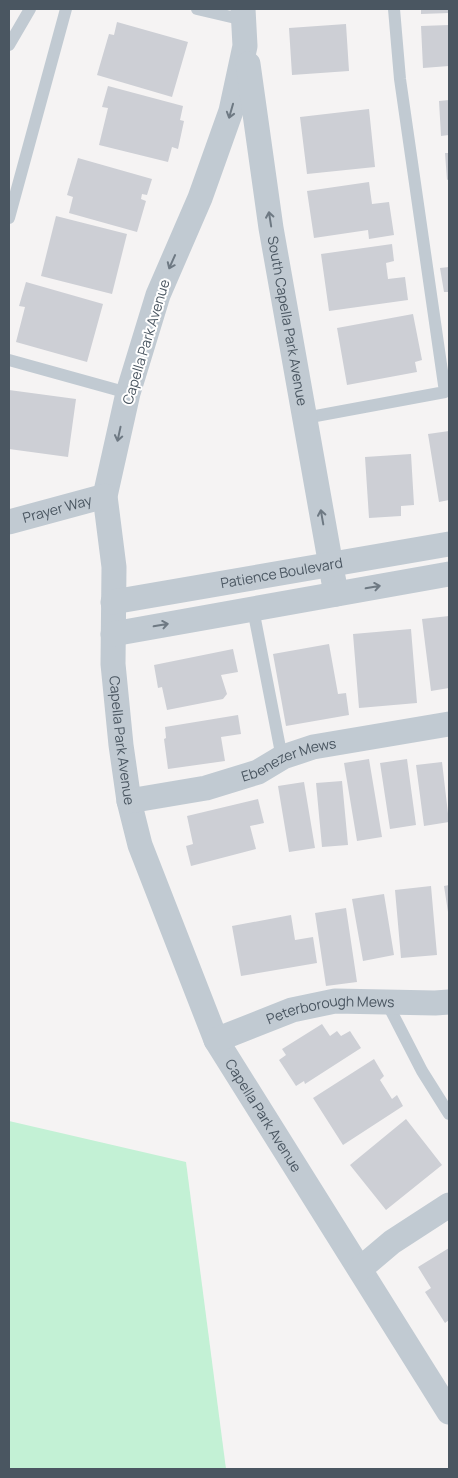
<svg xmlns="http://www.w3.org/2000/svg" width="458" height="1478" viewBox="0 0 458 1478" font-family="Manrope,sans-serif">
<style>
.green{fill:#c3f1d5}
.building{fill:#cdcfd5}
.lines{fill:none;stroke-linecap:round;stroke-linejoin:round}
.lane{stroke:#c1cad2;stroke-width:12}
.street{stroke:#c1cad2;stroke-width:25}
.oneway{stroke:#6e7983}
.labels{text-anchor:middle;stroke-width:4;stroke-linejoin:round;paint-order:stroke}
.street-label{font-size:14px;fill:#4a5661;stroke:#fff}
</style>
<rect width="100%" height="100%" fill="#f5f3f3"/>
<path class="green" d="M9,1121L186,1162L226,1469H9Z"/>
<path class="building" d="M421,9H449V13L421,14Z
M117,22L188,42L172,97L97,75L109,34L114,35Z
M346,24L349,71L292,75L289,28Z
M449,25V66L423,68L421,26Z
M108,86L183,106L180,120L184,121L178,149L172,147L168,162L99,145L108,108L102,107Z
M449,100V135L441,136L439,101Z
M369,109L375,167L307,174L300,117Z
M445,153H449V179L447,180Z
M78,158L152,179L147,195L142,194L141,199L146,201L137,232L69,213L73,197L67,195Z
M369,182L372,204L389,202L394,235L369,239L368,230L314,238L307,191Z
M56,216L127,234L112,294L41,276Z
M392,244L394,261L386,263L388,279L405,277L408,300L329,311L321,254Z
M449,267V292H444L440,268Z
M26,282L103,304L87,362L16,342L25,307L19,306Z
M413,314L422,360L415,362L417,372L347,385L337,328Z
M9,390L76,399L68,457L9,449Z
M449,431V500L439,502L428,434Z
M411,454L414,505L401,506V516L369,518L365,457Z
M449,616V688L431,691L422,619Z
M411,629L417,703L359,708L353,634Z
M329,644L338,694L346,693L349,715L286,726L273,654Z
M233,649L238,672L221,675L227,694L223,699L167,710L162,687L158,688L154,665Z
M238,715L241,734L221,737L225,761L168,769L164,739L166,738L165,727Z
M369,759L382,837L357,841L344,763Z
M407,759L416,825L390,829L380,763Z
M442,762L449,822L424,826L416,765Z
M342,781L348,845L322,847L316,783Z
M304,782L315,848L289,852L278,786Z
M258,799L264,823L250,826L256,849L191,866L186,846L193,844L187,816Z
M449,885V912H448L444,886Z
M431,886L437,955L401,958L395,890Z
M384,894L394,955L363,961L352,899Z
M346,908L357,982L326,986L315,913Z
M291,915L295,940L313,937L317,963L241,976L232,926Z
M322,1024L330,1036L337,1031L341,1036L350,1031L361,1048L305,1084L304,1081L296,1086L279,1060L286,1055L282,1049Z
M374,1059L384,1076L380,1080L392,1099L397,1095L403,1106L343,1145L313,1098Z
M406,1119L442,1165L386,1210L350,1165Z
M449,1248V1320L445,1323L425,1292L431,1288L418,1267Z"/>
<g class="lines">
<path class="lane" d="M197,9L244,20
M9,45L30,9
M9,218L66,9
M9,360L128,393
M305,418L445,392L400,79L394,9
M253,609L282,758
M386,1001L422,1071L449,1114"/>
<g class="street">
<path id="s1" d="M243,9L245,46L231,111L200,198L158,295L128,393L105,496L114,567L113,664L121,745L129,801L140,845L216,1040L449,1412"/>
<path id="s2" d="M248,64L271,228L336,594"/>
<path id="s3" d="M9,522L105,496"/>
<path id="s4" d="M113,602L449,544"/>
<path d="M113,634L449,574"/>
<path id="s5" d="M129,801L206,788L258,772L283,757L313,747L449,724"/>
<path id="s6" d="M216,1040L292,1010L335,1001L435,1003L449,1002"/>
<path d="M360,1269L392,1242L449,1205"/>
</g>
</g>
<defs><path id="oneway-shaft" d="M-6 0H5M1.5-3L5.5 0L1.5 3" fill="none" stroke-width="1.6" stroke-linecap="round" stroke-linejoin="round" transform="scale(1.25)"/></defs>
<g class="oneway">
<use href="#oneway-shaft" transform="translate(231 111) rotate(106)"/>
<use href="#oneway-shaft" transform="translate(270 219) rotate(-99)"/>
<use href="#oneway-shaft" transform="translate(172 262) rotate(114)"/>
<use href="#oneway-shaft" transform="translate(119 434) rotate(102)"/>
<use href="#oneway-shaft" transform="translate(322 517) rotate(-100)"/>
<use href="#oneway-shaft" transform="translate(373 587) rotate(-10)"/>
<use href="#oneway-shaft" transform="translate(161 625) rotate(-10)"/>
</g>
<g class="labels">
<g class="street-label">
<text dy="5" stroke="none"><textPath href="#s2" startOffset="260">South Capella Park Avenue</textPath></text>
<text transform="translate(146 342) rotate(-73)" y="5">Capella Park Avenue</text>
<text dy="5" stroke="none"><textPath href="#s3" startOffset="50">Prayer Way</textPath></text>
<text dy="5" stroke="none"><textPath href="#s4" startOffset="171">Patience Boulevard</textPath></text>
<text dy="5" stroke="none"><textPath href="#s1" startOffset="755">Capella Park Avenue</textPath></text>
<text dy="5" stroke="none"><textPath href="#s5" startOffset="166">Ebenezer Mews</textPath></text>
<text dy="5" stroke="none"><textPath href="#s6" startOffset="120">Peterborough Mews</textPath></text>
<text dy="5" stroke="none"><textPath href="#s1" startOffset="1160">Capella Park Avenue</textPath></text>
</g>
</g>
<rect width="458" height="1478" fill="none" stroke="#4a5661" stroke-width="20"/>
</svg>
